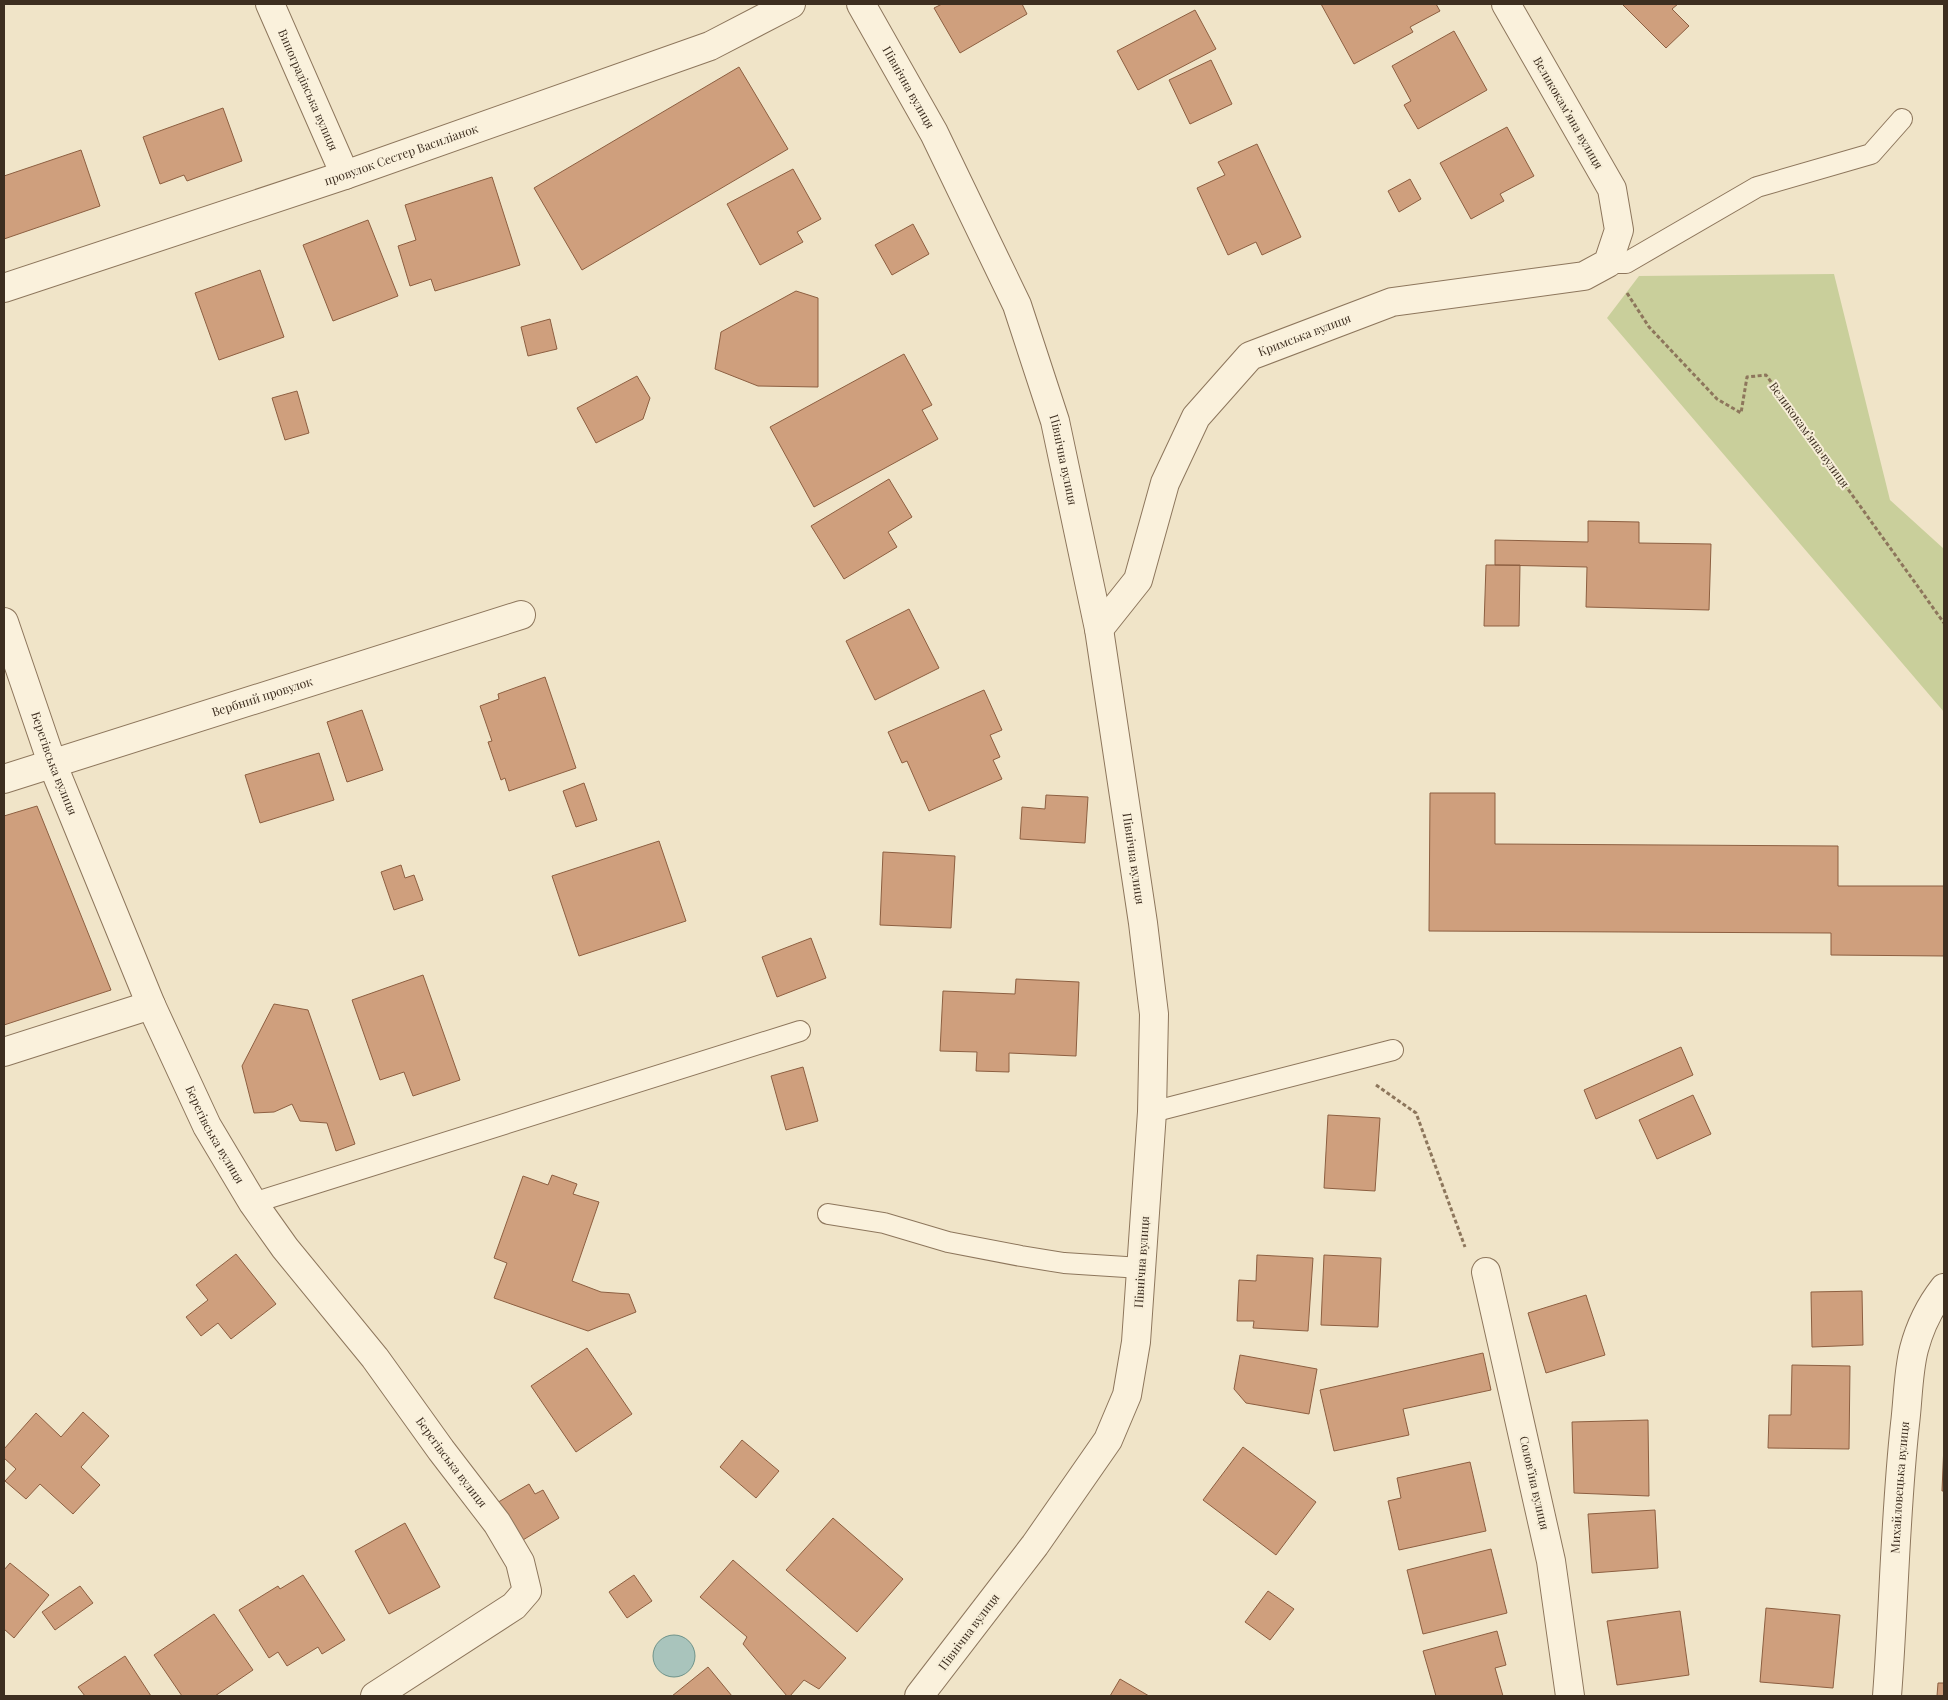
<svg xmlns="http://www.w3.org/2000/svg" width="1948" height="1700" viewBox="0 0 1948 1700" font-family="'Playfair Display',serif">
<style>
.green{fill:#c9cf9b}
.water{fill:#a9c4bc;stroke:#6f938a}
.building{fill:#cf9f7d;stroke:#8d5f41}
.lines{fill:none;stroke-linecap:round;stroke-linejoin:round}
.service-casing{stroke:#8d765c;stroke-width:22}
.minor-casing{stroke:#8d765c;stroke-width:30}
.tertiary-casing{stroke:#8d765c;stroke-width:30}
.path{stroke:#8d765c;stroke-width:3;stroke-dasharray:4 2.5;stroke-linecap:butt}
.service{stroke:#faf1dc;stroke-width:20}
.minor{stroke:#faf1dc;stroke-width:28}
.tertiary{stroke:#faf1dc;stroke-width:28}
.labels{text-anchor:middle;stroke-width:4;stroke-linejoin:round;paint-order:stroke}
.street-label{font-size:12px;fill:#3d2e20;stroke:#f7eed8}
</style>
<rect width="100%" height="100%" fill="#f0e4c8"/>
<path class="green" d="M1834,274L1890,500L1944,549V712L1607,318L1639,276Z"/>
<path class="water" d="M653 1656a21 21 0 1 1 42 0a21 21 0 1 1-42 0Z"/>
<path class="building" d="M942,4H1022L1027,14L960,53L934,8Z
M1321,4H1436L1440,11L1410,27L1413,32L1354,64Z
M1622,4H1678L1672,9L1689,26L1666,48Z
M1195,10L1216,49L1138,90L1117,51Z
M1454,31L1487,90L1418,129L1404,105L1411,101L1392,66Z
M1211,60L1232,104L1190,124L1169,80Z
M739,67L788,149L582,270L534,188Z
M223,108L242,161L187,181L184,175L160,184L143,137Z
M1507,127L1534,176L1500,194L1504,201L1471,219L1440,163Z
M1257,144L1301,237L1262,255L1256,242L1228,255L1197,188L1225,175L1218,162Z
M81,150L100,206L4,239V176Z
M793,169L821,219L797,232L803,242L760,265L727,204Z
M492,177L520,265L435,291L431,279L410,286L398,246L416,240L405,205Z
M1410,179L1421,199L1399,212L1388,191Z
M368,220L398,296L333,321L303,245Z
M913,224L929,254L892,275L875,245Z
M260,270L284,337L219,360L195,293Z
M796,291L818,298V387L758,386L715,369L721,332Z
M550,319L557,349L528,356L521,327Z
M904,354L932,405L922,410L938,439L814,507L770,427Z
M637,376L650,398L643,419L596,443L577,408Z
M297,391L309,433L285,440L272,398Z
M889,479L912,517L888,532L897,547L844,579L811,526Z
M1588,521L1639,522V543L1711,544L1709,610L1586,607L1587,567L1495,565V540L1588,542Z
M1486,565H1520L1519,626H1484Z
M909,609L939,668L875,700L846,641Z
M545,677L576,768L509,791L505,778L501,780L488,742L492,741L480,706L499,699L498,694Z
M984,690L1002,730L990,735L1000,757L993,760L1002,779L929,811L907,761L902,763L888,732Z
M362,710L383,770L347,782L327,722Z
M319,753L334,800L260,823L245,775Z
M584,783L597,820L576,827L563,791Z
M1430,793H1495V844L1838,846V886H1944V956L1831,955V933L1429,931Z
M1046,795L1088,797L1085,843L1020,839L1022,807L1045,809Z
M37,806L111,990L4,1025V816Z
M659,841L686,921L579,956L552,876Z
M883,852L955,856L951,928L880,925Z
M401,865L405,878L414,875L423,900L394,910L381,872Z
M811,938L826,978L777,997L762,957Z
M423,975L460,1080L413,1096L404,1072L380,1080L352,1000Z
M1016,979L1079,982L1076,1056L1009,1053V1072L976,1071L977,1052L940,1051L943,991L1015,994Z
M274,1004L308,1010L355,1144L336,1151L327,1123L300,1121L292,1104L274,1112L254,1113L242,1066Z
M1681,1047L1693,1075L1596,1119L1584,1090Z
M803,1067L818,1121L786,1130L771,1076Z
M1693,1095L1711,1134L1657,1159L1639,1120Z
M1328,1115L1380,1118L1375,1191L1324,1188Z
M552,1175L577,1184L573,1194L599,1202L572,1281L601,1292L629,1294L636,1312L588,1331L494,1298L507,1263L494,1258L523,1176L548,1185Z
M236,1254L276,1304L231,1339L218,1323L201,1336L186,1317L208,1300L196,1285Z
M1257,1255L1313,1258L1308,1331L1253,1328L1254,1321H1237L1239,1280L1256,1281Z
M1324,1255L1381,1258L1378,1327L1321,1325Z
M1862,1291L1863,1345L1812,1347L1811,1292Z
M1586,1295L1605,1355L1546,1373L1528,1313Z
M587,1348L632,1414L576,1452L531,1386Z
M1483,1353L1491,1390L1403,1409L1409,1435L1334,1451L1320,1390Z
M1240,1355L1317,1369L1309,1414L1246,1403L1234,1389Z
M1792,1365L1850,1366L1849,1449L1768,1448L1769,1415H1791Z
M83,1412L109,1436L81,1467L100,1485L73,1514L40,1484L26,1499L5,1481L16,1469L4,1458V1449L36,1413L61,1437Z
M1648,1420L1649,1496L1574,1493L1572,1422Z
M742,1440L779,1471L756,1498L720,1467Z
M1944,1444V1491H1942Z
M1243,1447L1316,1502L1276,1555L1203,1500Z
M1470,1462L1486,1531L1399,1550L1388,1501L1401,1498L1397,1478Z
M529,1484L535,1494L543,1490L559,1518L518,1543L495,1504Z
M1655,1510L1658,1568L1592,1573L1588,1514Z
M833,1518L903,1579L857,1632L786,1570Z
M405,1523L440,1587L389,1614L355,1551Z
M1491,1549L1507,1613L1423,1634L1407,1570Z
M733,1560L846,1658L819,1689L804,1680L790,1696H787L743,1644L747,1637L700,1597Z
M10,1563L49,1595L14,1638L4,1629V1570Z
M303,1575L345,1640L322,1654L318,1647L287,1666L278,1652L269,1658L239,1610L278,1586L280,1589Z
M634,1575L652,1601L627,1618L609,1592Z
M80,1586L93,1603L55,1630L42,1612Z
M1268,1591L1294,1609L1270,1640L1245,1622Z
M1766,1608L1840,1615L1833,1688L1760,1682Z
M1680,1611L1689,1675L1617,1685L1607,1621Z
M214,1614L253,1670L215,1696H182L154,1655Z
M1497,1631L1506,1665L1495,1668L1503,1696H1436L1423,1651Z
M125,1656L151,1696H85L78,1687Z
M708,1667L732,1696H672Z
M1120,1679L1149,1696H1110Z
M1938,1683H1944V1696H1937Z"/>
<g class="lines">
<g class="service-casing">
<path id="service" d="M1608,263H1626L1757,187L1871,154L1902,119
M1152,1112L1393,1050
M253,1203L800,1031
M828,1214L884,1223L948,1242L1021,1256L1064,1263L1141,1268"/>
</g>
<g class="minor-casing">
<g id="minor">
<path id="s1" d="M270,4L345,175"/>
<path id="s2" d="M4,288L345,175L710,46L791,4"/>
<path id="s3" d="M4,622L52,763L151,1005L207,1126L253,1203L285,1248L375,1358L441,1450L497,1523L520,1562L527,1591L514,1606L375,1696"/>
<path id="s4" d="M1099,629L1138,580L1165,483L1196,417L1250,356L1392,302L1584,276L1608,263L1619,230L1612,189L1506,4"/>
<path id="s5" d="M4,779L521,615"/>
<path d="M4,1052L151,1005"/>
<path d="M1486,1272L1551,1561L1570,1696"/>
<path id="s6" d="M1887,1696C1894,1606 1895,1514 1905,1424C1908,1400 1908,1372 1914,1349C1920,1326 1930,1306 1944,1288"/>
</g>
</g>
<g class="tertiary-casing">
<g id="tertiary">
<path id="s7" d="M861,4L934,133L1017,305L1055,421L1099,629L1143,923L1154,1014L1152,1112L1136,1342L1127,1395L1108,1440L1035,1545L919,1696"/>
</g>
</g>
<path class="path" d="M1627,293L1649,327L1717,399L1741,413L1747,377L1766,375L1944,623
M1376,1085L1416,1113L1465,1247"/>
<use href="#service" class="service"/>
<use href="#minor" class="minor"/>
<use href="#tertiary" class="tertiary"/>
</g>
<g class="labels">
<g class="street-label">
<text dy="4" stroke="none"><textPath href="#s7" startOffset="96">Північна вулиця</textPath></text>
<text dy="4" stroke="none"><textPath href="#s1" startOffset="94">Виноградівська вулиця</textPath></text>
<text transform="translate(1568 113) rotate(60)" y="4">Великокамʼяна вулиця</text>
<text dy="4" stroke="none"><textPath href="#s2" startOffset="419">провулок Сестер Василіанок</textPath></text>
<text dy="4" stroke="none"><textPath href="#s4" startOffset="376">Кримська вулиця</textPath></text>
<text transform="translate(1809 435) rotate(54)" y="4">Великокамʼяна вулиця</text>
<text dy="4" stroke="none"><textPath href="#s7" startOffset="501">Північна вулиця</textPath></text>
<text dy="4" stroke="none"><textPath href="#s5" startOffset="271">Вербний провулок</textPath></text>
<text dy="4" stroke="none"><textPath href="#s3" startOffset="150">Берегівська вулиця</textPath></text>
<text dy="4" stroke="none"><textPath href="#s7" startOffset="906">Північна вулиця</textPath></text>
<text dy="4" stroke="none"><textPath href="#s3" startOffset="555">Берегівська вулиця</textPath></text>
<text transform="translate(1142 1262) rotate(-86)" y="4">Північна вулиця</text>
<text dy="4" stroke="none"><textPath href="#s3" startOffset="960">Берегівська вулиця</textPath></text>
<text transform="translate(1534 1483) rotate(77)" y="4">Соловʼїна вулиця</text>
<text dy="4" stroke="none"><textPath href="#s6" startOffset="209">Михайловецька вулиця</textPath></text>
<text transform="translate(969 1632) rotate(-53)" y="4">Північна вулиця</text>
</g>
</g>
<rect width="1948" height="1700" fill="none" stroke="#3d2e20" stroke-width="10"/>
</svg>
